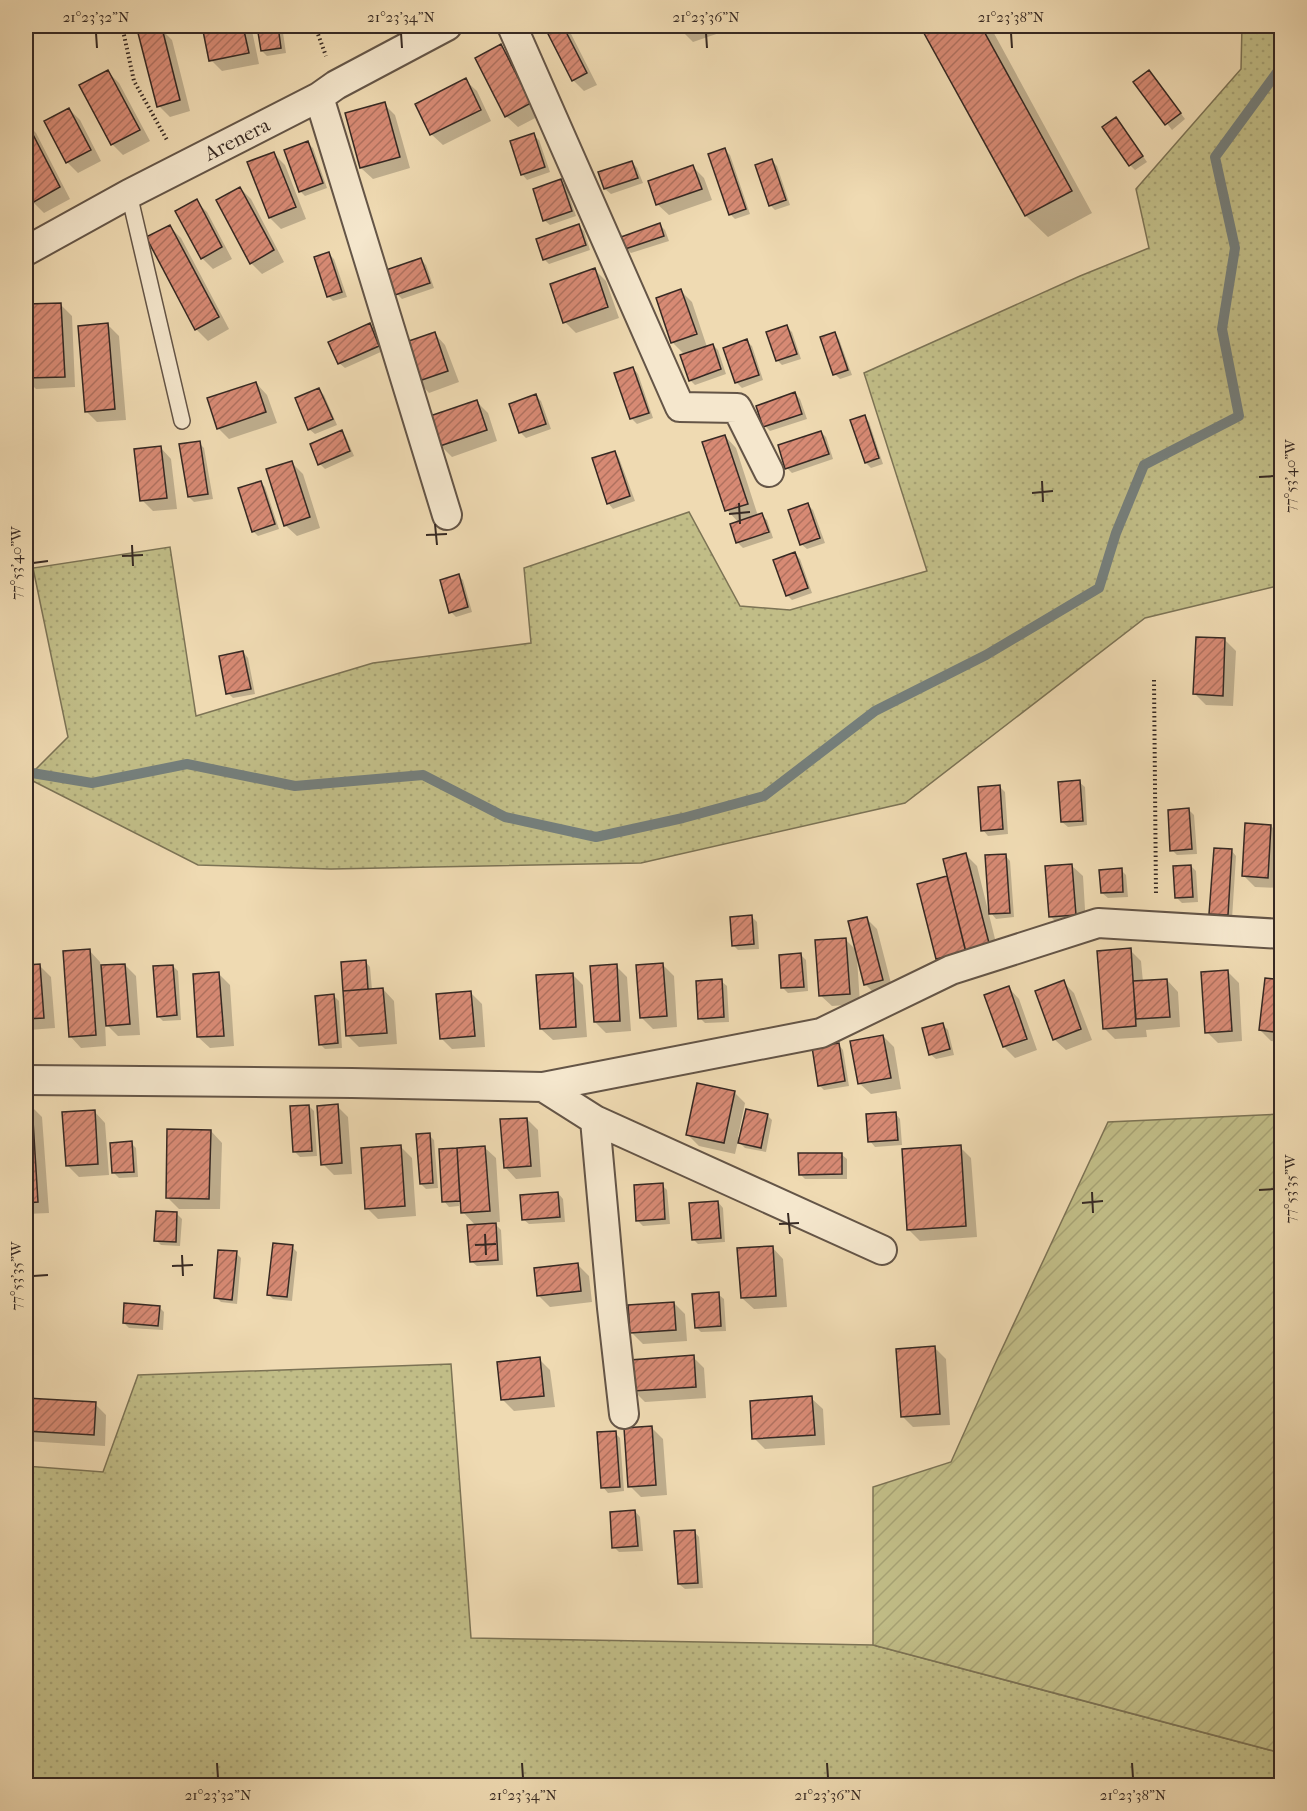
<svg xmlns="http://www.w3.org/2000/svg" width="1307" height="1811" viewBox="0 0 1307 1811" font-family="'IM FELL French Canon',serif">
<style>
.grass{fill:url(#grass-dots);stroke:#7c7355;stroke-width:1.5}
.garden{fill:url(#garden-furrows);stroke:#7c7355;stroke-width:1.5}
.shadow{fill:#0003}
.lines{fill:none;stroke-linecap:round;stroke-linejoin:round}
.stream{stroke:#757f7c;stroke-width:10}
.building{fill:url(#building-hatch);stroke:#362923;stroke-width:1.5}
.service-casing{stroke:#645547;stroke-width:18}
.minor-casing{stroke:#645547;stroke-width:32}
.path{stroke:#362923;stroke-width:4;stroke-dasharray:1.5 3;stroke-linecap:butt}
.service{stroke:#f5e7cd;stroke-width:15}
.minor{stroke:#f5e7cd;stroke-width:28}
.ticks{fill:none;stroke:#362923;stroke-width:2}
.labels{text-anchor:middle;stroke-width:4.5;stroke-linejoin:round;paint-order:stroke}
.street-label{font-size:20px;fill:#362923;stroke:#f5e7cd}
.neatline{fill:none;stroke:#362923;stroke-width:2}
.ticks-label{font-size:15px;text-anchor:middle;fill:#362923}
</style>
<defs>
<pattern id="grass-dots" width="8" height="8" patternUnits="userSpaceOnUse" patternTransform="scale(1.5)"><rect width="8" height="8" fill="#c1bd87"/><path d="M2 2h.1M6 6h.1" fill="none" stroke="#a6a274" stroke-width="1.8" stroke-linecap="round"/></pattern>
<pattern id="garden-furrows" width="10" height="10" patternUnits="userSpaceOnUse" patternTransform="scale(1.5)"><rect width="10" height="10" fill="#c1bd87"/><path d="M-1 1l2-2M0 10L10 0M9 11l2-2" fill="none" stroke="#a6a274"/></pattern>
<pattern id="building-hatch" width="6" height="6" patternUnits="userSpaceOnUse" patternTransform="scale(1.5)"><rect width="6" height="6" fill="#d78a74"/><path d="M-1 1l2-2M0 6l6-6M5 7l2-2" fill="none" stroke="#af715f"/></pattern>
</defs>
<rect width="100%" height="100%" fill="#efdab2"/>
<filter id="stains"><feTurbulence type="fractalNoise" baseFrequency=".00333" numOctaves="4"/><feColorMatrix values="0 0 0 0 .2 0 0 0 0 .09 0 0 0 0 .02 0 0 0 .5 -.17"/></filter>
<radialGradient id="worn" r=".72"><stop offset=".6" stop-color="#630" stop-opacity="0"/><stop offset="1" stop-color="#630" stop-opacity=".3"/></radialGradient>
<path class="grass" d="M1242,26H1281V585L1145,618L905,803L641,863L331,869L198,865L27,778L68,737L33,568L170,547L196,716L373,663L531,643L524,568L689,512L740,606L790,610L927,571L864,373L1080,276L1149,248L1136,189L1241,69Z
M451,1364L471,1638L873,1645L1281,1753V1785H26V1466L103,1472L138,1375Z"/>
<path class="garden" d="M1281,1114V1753L873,1645V1487L951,1462L994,1366L1108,1122Z"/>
<path class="shadow" d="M204,26H251L259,64L222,71L211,60Z
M258,26H282L286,53L267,56L262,51Z
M545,26H567L597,85L584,91L573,80Z
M680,26H723L725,31L693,42L682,31Z
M921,26H990L1092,213L1048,237L1026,216Z
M161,29L172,40L190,111L170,117L159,106Z
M500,46L512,57L541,115L518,127L506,116Z
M108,72L119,83L150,141L123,155L112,144Z
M1154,77L1185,119L1172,130L1135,82Z
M465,80L477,91L491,121L443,145L431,134L417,105Z
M384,104L395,115L410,168L373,179L361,168Z
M69,109L80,120L101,161L78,173L67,162Z
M26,123L36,133L70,199L44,213L33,202L26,188Z
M1121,124L1147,162L1135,170L1130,165Z
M533,135L539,140L550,172L527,180L522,174Z
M307,143L313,148L327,188L305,196L300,191Z
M725,150L730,155L750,214L735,219L730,214Z
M274,154L285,165L306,219L281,229L270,218Z
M772,161L777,166L790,205L775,210L770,205Z
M632,162L637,168L643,183L611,194L605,189Z
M693,167L704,178L712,200L669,215L657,204Z
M561,181L566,186L576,216L550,225L544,220Z
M240,188L251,199L284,262L262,274L251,263Z
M196,201L207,212L232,259L213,269L202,258Z
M660,225L665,230L669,241L631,253L626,248Z
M579,226L584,231L590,250L549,264L544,259Z
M170,227L181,238L229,329L208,341L197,330L148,238Z
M329,254L334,259L347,297L333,301L328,296Z
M421,260L426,265L434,288L402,299L397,294Z
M595,270L606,281L619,318L576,333L565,322Z
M681,291L692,302L707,347L713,345L718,350L726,374L695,385L690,380L685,355L673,343L657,299Z
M61,305L72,316L75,387L36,389L26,379V306Z
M108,325L119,336L126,420L97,422L86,411Z
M370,325L375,330L383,351L345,368L339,363Z
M787,327L792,332L801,359L782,365L777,360Z
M434,333L445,345L459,382L429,393L418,381Z
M834,334L839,339L852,375L840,379L835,374Z
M746,341L752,346L763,380L742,388L736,382Z
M633,368L638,374L653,418L637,424L631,418Z
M256,383L267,395L277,423L229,439L218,428Z
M319,390L324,395L337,425L315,434L309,429Z
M795,394L800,399L807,419L770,431L765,426Z
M536,396L541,401L551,429L526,438L520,432Z
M477,402L488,413L497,441L452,457L441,446L432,417Z
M864,417L869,422L883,464L871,468L866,463L852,421Z
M341,432L346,437L354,456L325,469L320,464Z
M821,432L826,437L833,459L792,473L787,468Z
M725,436L736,448L758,516L761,515L767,520L773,538L743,548L738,543L732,525L739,523L727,510Z
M199,443L204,448L213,499L194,502L189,497Z
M160,447L171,459L177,509L153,511L142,500Z
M614,452L619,458L635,501L613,509L608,503Z
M292,463L303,474L320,528L297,536L285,525Z
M260,482L265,487L279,529L258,536L253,531Z
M808,505L813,510L825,543L807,549L801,544Z
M795,554L800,559L812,593L792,600L787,595Z
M458,575L463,580L472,612L456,617L451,612Z
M1225,640L1236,651L1233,706L1206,705L1195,694Z
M243,652L248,658L255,694L233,698L228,693Z
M1079,782L1085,787L1087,825L1068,827L1062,822Z
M1000,787L1005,792L1008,834L988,836L983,830Z
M1189,810L1194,815L1197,854L1177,855L1172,850Z
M1271,826L1282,837L1280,877H1282V917L1280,915L1281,888L1255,887L1243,875Z
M1231,850L1236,856L1232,919L1216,918L1211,913Z
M966,855L977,866L996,943L943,956L949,970L937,959L919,885L949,878Z
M1005,855L1010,861L1014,917L996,919L991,913Z
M26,857L27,859L29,876L26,877Z
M1071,865L1083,876L1086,926L1062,928L1050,916Z
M1191,866L1196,871L1198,902L1182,903L1176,897Z
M1121,870L1126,875L1128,897L1108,898L1102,893Z
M752,917L757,922L759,949L738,950L733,945Z
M866,918L877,929L893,991L876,995L865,984L858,958H857L860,1004L832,1006L820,995L845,939L857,951Z
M89,950L100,962L101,967L125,965L136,976L140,1035L118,1036L105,1023L106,1046L81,1048L70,1036Z
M1130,950L1141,961L1143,982L1167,980L1178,992L1180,1027L1146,1030L1147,1037L1115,1039L1104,1028Z
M801,955L806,960L808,991L788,993L783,988Z
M365,961L370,967L372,990L383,989L394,1001L397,1044L359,1047L348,1036L343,963Z
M663,965L674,976L677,1027L653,1029L642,1018Z
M40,966L51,977L55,1028L29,1030L26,1027V967Z
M173,966L178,971L181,1020L163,1021L158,1016Z
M616,966L627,977L631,1031L606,1033L595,1022Z
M1228,972L1239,983L1242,1041L1218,1043L1207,1032Z
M219,974L230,985L234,1046L210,1048L198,1037Z
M572,974L583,985L587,1037L553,1040L541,1029Z
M721,981L727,986L729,1022L705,1023L700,1018Z
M1063,982L1074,993L1092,1040L1066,1050L1054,1039Z
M1282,982V1042L1271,1041L1260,1030Z
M1008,987L1019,999L1037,1050L1015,1058L1004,1047Z
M471,993L482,1004L485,1047L452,1049L441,1038Z
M334,996L339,1001L342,1048L325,1049L320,1044Z
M943,1025L948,1030L954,1055L936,1059L930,1054Z
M883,1036L894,1047L901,1089L871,1094L859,1083Z
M838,1044L843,1050L849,1086L824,1090L819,1085Z
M734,1092L745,1103L738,1137L741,1138L767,1115L772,1120L766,1152L745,1148L738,1141L735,1154L699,1146L688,1135Z
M26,1106H31L42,1117L49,1213L26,1214Z
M309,1106L314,1111L317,1156L300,1157L295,1152Z
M337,1106L348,1117L352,1174L334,1175L323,1164Z
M94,1111L105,1123L109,1175L79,1177L68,1166Z
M895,1113L900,1119L902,1145L875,1147L870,1141Z
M527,1119L538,1130L541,1177L516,1179L505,1167Z
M211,1131L222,1143L220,1209H179L168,1198Z
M429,1135L434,1140L438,1188L426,1189L421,1184Z
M131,1143L136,1148L138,1177L119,1178L114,1173Z
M400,1146L412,1158L416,1216L378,1219L367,1208Z
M484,1147L496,1158L500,1222H493L501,1230L503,1265L477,1266L471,1261L476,1226L463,1212L458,1153H455L459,1206L449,1207L444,1201L440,1150Z
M960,1147L971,1158L977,1237L920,1241L909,1230Z
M841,1154L847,1159V1179H805L800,1174Z
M662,1185L667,1190L670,1224L643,1226L638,1221Z
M558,1193L563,1199L565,1222L529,1224L523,1219Z
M718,1202L723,1208L725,1242L698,1244L693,1239Z
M177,1214L182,1219L180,1246L161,1245L156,1240Z
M292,1247L297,1252L292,1301L273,1299L268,1294Z
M772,1247L783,1259L787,1307L754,1309L742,1298Z
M236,1253L241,1258L237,1304L221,1302L216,1297Z
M578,1265L589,1276L592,1302L550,1307L539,1296Z
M718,1294L724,1299L726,1331L701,1332L696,1327Z
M674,1303L685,1314L687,1341L643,1344L632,1333Z
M159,1307L164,1312L163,1330L129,1328L124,1323Z
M935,1348L946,1359L950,1425L913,1427L902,1416Z
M693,1357L704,1368L706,1398L645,1402L634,1391Z
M539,1359L550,1370L555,1407L514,1411L503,1400Z
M811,1398L823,1409L825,1445L765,1449L754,1438Z
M26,1400L95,1404L106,1415L105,1446L26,1441Z
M652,1428L663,1439L667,1495L641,1497L630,1486Z
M615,1433L620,1438L624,1491L608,1493L603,1487Z
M635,1511L640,1517L643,1551L619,1552L614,1547Z
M694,1531L699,1537L703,1588L685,1589L679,1584Z"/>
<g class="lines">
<path class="stream" d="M26,772L92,783L187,764L295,786L423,775L505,817L596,837L683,818L764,796L875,711L986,655L1099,588L1116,533L1144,465L1239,416L1222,329L1235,248L1215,157L1278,71L1282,62"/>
</g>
<path class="building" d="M202,26H243L249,53L209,61Z
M257,26H278L281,48L261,51Z
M544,26H563L587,73L572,81Z
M679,26H699L681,32Z
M920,26H981L1072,191L1025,216Z
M162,28L180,100L157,107L138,33Z
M501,44L531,103L505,117L475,58Z
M108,70L140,130L111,145L79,85Z
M1149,70L1181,113L1165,125L1133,82Z
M466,78L481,110L430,135L415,104Z
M385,102L400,157L360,168L345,113Z
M69,108L91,150L66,163L44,121Z
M1116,117L1143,156L1129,166L1102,127Z
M26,121L60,187L32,203L26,191Z
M534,133L545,167L521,175L510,141Z
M308,141L323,183L299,192L284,150Z
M725,148L746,209L729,215L708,154Z
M274,152L296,207L269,218L247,162Z
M772,159L786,200L769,206L755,165Z
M632,161L638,178L604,189L598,172Z
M693,165L702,189L656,205L648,181Z
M561,179L572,211L543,221L533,189Z
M240,187L274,250L250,264L216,200Z
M197,199L222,247L201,259L175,211Z
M660,223L664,236L625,249L621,237Z
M579,224L586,245L543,260L536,239Z
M170,225L219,317L195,330L146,237Z
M329,252L342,292L327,297L314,257Z
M421,258L430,283L395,295L386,270Z
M595,268L608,307L563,323L550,284Z
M681,289L697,334L671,343L656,298Z
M61,303L65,377L26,378V304Z
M108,323L115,409L85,412L78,326Z
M370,323L379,346L338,364L328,342Z
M787,325L797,354L776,361L766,332Z
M435,332L448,371L416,382L403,343Z
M835,332L848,370L833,375L820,337Z
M747,339L759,375L735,383L723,348Z
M713,344L721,369L689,381L680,355Z
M633,367L649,413L630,419L614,373Z
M256,382L266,412L217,429L207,398Z
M319,388L333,419L308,430L295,398Z
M795,392L802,414L763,427L756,406Z
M536,394L546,424L519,433L509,404Z
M477,400L487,430L440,446L430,416Z
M865,415L879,458L865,463L850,420Z
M342,430L350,451L318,465L310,444Z
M821,431L829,454L785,469L778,445Z
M725,435L748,504L725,511L702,442Z
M200,441L208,494L188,497L179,444Z
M161,446L167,498L140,501L134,449Z
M615,451L630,496L607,504L592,458Z
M292,461L310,517L284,526L266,469Z
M261,481L275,524L252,532L238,488Z
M808,503L820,538L800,545L788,510Z
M762,513L769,532L736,543L730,524Z
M795,552L808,588L786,596L773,560Z
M459,574L468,607L449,613L440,580Z
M1196,637L1225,638L1223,696L1193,694Z
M243,651L251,689L226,694L219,656Z
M1080,780L1083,821L1061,822L1058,782Z
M1000,785L1003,829L981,831L978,787Z
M1189,808L1192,849L1170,851L1168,810Z
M1245,823L1271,825L1268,878L1242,876Z
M1214,848L1232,849L1228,915L1209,914Z
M966,853L990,947L966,953L943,859Z
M1006,854L1010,913L989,914L985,855Z
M1072,864L1076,915L1049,917L1045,866Z
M1191,865L1193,897L1175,898L1173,866Z
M1122,868L1123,892L1101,893L1099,870Z
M1281,875H1282V916H1278Z
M947,876L966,952L936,959L917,884Z
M752,915L754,944L732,946L730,917Z
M867,917L883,980L864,985L848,921Z
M846,938L850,994L819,996L815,940Z
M1131,948L1136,1026L1103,1029L1097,951Z
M90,949L96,1035L69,1037L63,951Z
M801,953L804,987L781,988L779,955Z
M366,960L368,989L343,991L341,962Z
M663,963L667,1016L640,1018L636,965Z
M40,964L44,1018L26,1019V965Z
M125,964L130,1024L106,1026L101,965Z
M617,964L620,1021L594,1022L590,966Z
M173,965L177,1015L157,1017L153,966Z
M1228,970L1232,1031L1205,1033L1201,972Z
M219,972L224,1036L197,1037L193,974Z
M573,973L576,1027L540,1029L536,975Z
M1265,978L1282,980V1033L1259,1030Z
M722,979L724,1017L698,1019L696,981Z
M1167,979L1170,1017L1136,1019L1133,981Z
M1064,980L1081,1029L1053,1040L1035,991Z
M1009,986L1027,1039L1003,1047L984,995Z
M383,988L387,1033L346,1036L343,991Z
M471,991L475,1036L440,1039L436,994Z
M334,994L338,1043L319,1045L315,996Z
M943,1023L950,1049L929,1055L922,1028Z
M883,1035L891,1078L858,1084L850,1041Z
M839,1043L845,1081L818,1086L812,1047Z
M697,1083L735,1091L724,1143L686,1135Z
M32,1104L38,1202L26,1203V1105Z
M338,1104L342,1163L321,1165L317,1106Z
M309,1105L312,1151L293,1152L290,1106Z
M746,1109L768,1114L761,1148L738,1143Z
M95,1110L98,1164L66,1166L62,1112Z
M896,1112L898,1140L868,1142L866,1114Z
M527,1118L531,1166L504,1168L500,1119Z
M167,1129L211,1130L209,1199L166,1198Z
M430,1133L433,1183L420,1184L416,1134Z
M132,1141L134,1172L112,1173L110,1143Z
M401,1145L405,1206L365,1209L361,1148Z
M961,1145L966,1226L907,1230L902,1149Z
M485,1146L490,1211L461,1213L457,1148Z
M457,1148L460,1201L442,1202L439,1149Z
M798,1153H842V1174L799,1175Z
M663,1183L665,1219L636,1221L634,1185Z
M558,1192L560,1217L522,1220L520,1195Z
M718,1201L721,1238L692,1240L689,1203Z
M156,1211L177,1212L176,1242L154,1241Z
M496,1223L498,1260L470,1262L467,1225Z
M273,1243L293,1245L287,1297L267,1295Z
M773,1246L776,1296L741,1298L737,1248Z
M218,1250L237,1251L232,1300L214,1298Z
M578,1263L581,1291L537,1296L534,1268Z
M719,1292L721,1326L695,1328L692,1294Z
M674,1302L676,1330L630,1333L628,1305Z
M124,1303L160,1306L158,1326L123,1323Z
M935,1346L940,1414L901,1417L896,1349Z
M694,1355L696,1387L633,1391L630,1360Z
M540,1357L544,1396L501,1400L497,1362Z
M812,1396L815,1435L752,1439L750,1401Z
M26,1398L96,1402L94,1435L26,1431Z
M652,1426L656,1485L628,1487L624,1428Z
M616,1431L620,1487L601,1488L597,1432Z
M635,1510L638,1546L612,1548L610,1512Z
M695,1530L698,1583L678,1584L674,1531Z"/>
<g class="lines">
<g class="service-casing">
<path id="service" d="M129,194L182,421"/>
</g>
<g class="minor-casing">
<path id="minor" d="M512,26L680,407L737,408L769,472
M319,97L447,515
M26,251L129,194L319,97L336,85L447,26
M26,1080L352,1083L543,1087L821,1033L951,970L1098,923L1282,934
M543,1087L595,1120L882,1250
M595,1120L612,1308L624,1414"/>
</g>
<path class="path" d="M122,26L134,81L167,140
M315,26L326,56
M1154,680L1156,895"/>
<use href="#service" class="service"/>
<use href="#minor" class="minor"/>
</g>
<path class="ticks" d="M96,33L97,48M401,33L402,48M706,33L707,48M1011,33L1012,48M1259,477L1274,476M1042,481L1043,502M1032,493L1053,491M739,503L740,524M729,514L750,512M435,524L437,545M426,535L447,534M132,545L133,566M122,556L143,555M33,563L48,561M1259,1190L1274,1189M1092,1192L1093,1213M1082,1203L1103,1201M788,1213L790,1234M779,1224L799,1223M485,1234L486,1255M475,1245L496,1244M182,1255L183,1276M172,1266L193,1265M33,1276L48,1275M217,1763L218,1778M522,1763L523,1778M827,1763L828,1778M1132,1763L1133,1778"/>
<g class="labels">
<g class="street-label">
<text transform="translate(237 139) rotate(-27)" y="7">Arenera</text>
</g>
</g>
<rect width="1307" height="1811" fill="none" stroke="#efdab2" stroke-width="66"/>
<rect x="33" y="33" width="1241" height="1745" class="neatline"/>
<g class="ticks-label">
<text x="96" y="22">21°23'32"N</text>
<text x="401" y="22">21°23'34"N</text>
<text x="706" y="22">21°23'36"N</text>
<text x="1011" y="22">21°23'38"N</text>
<text transform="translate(1290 476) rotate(-90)" y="5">77°53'40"W</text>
<text transform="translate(16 563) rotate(-90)" y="5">77°53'40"W</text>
<text transform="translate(1290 1189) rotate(-90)" y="5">77°53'35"W</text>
<text transform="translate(16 1276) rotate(-90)" y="5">77°53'35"W</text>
<text x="218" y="1800">21°23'32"N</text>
<text x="523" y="1800">21°23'34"N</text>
<text x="828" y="1800">21°23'36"N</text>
<text x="1133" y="1800">21°23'38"N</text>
</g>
<rect width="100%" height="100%" filter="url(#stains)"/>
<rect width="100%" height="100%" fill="url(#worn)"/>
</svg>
